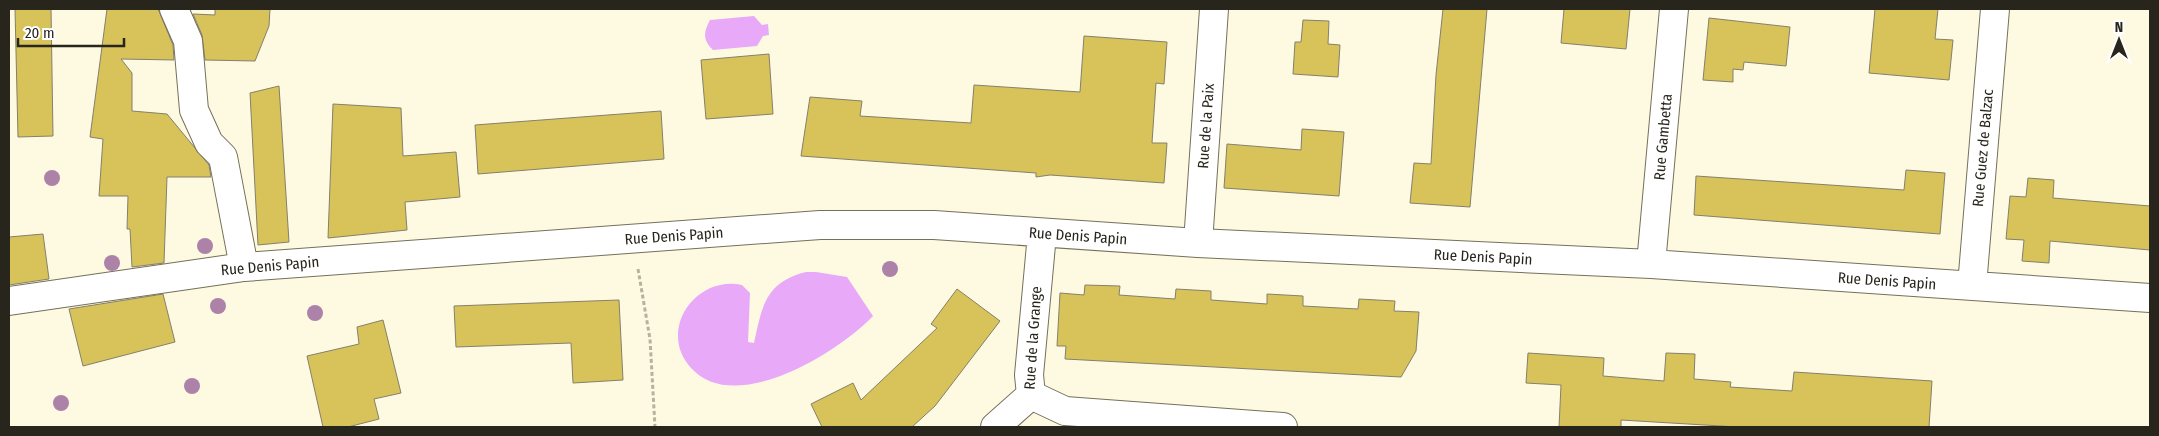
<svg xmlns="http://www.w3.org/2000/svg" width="2159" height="436" viewBox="0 0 2159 436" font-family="'Fira Sans Condensed',sans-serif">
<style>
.water{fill:#e8a9f8}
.building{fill:#d7c35a;stroke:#84806b}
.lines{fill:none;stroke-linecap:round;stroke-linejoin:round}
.minor-casing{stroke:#74705b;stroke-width:30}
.path{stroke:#b5b29e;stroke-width:3;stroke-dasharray:4 2.5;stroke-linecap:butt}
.minor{stroke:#fff;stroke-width:28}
.tree{fill:#ad82a9}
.labels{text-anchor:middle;stroke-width:5;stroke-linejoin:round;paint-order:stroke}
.street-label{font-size:15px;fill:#27251c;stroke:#fff}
</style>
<rect width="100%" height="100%" fill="#fefae1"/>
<path class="water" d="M754,16L762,25L768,24L769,35L763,36L757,46L713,50C703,40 703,33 710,20Z
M806,272H816L847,277L873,316C839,352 735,417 691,368C657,331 695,275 742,285L750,293L748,342L754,343C762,307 765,282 806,272Z"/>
<path class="building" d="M15,9H51L53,136L18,137Z
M107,9H157L159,11L173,45L174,60L121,59L132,73V111L167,114L209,165L211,177H167L164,263L132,267L130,229H127L128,196H99L103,139L90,137Z
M215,9H270L269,26L255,61L205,60L202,35L193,14L215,15Z
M1443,9H1487L1470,207L1410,203L1414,163L1431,164L1436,75Z
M1564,9H1630L1626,49L1561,43Z
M1875,9H1938L1935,39L1953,40L1949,80L1869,73Z
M1709,18L1790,27L1786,66L1744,62L1743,70L1733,69V82L1703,80Z
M1303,20L1329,21L1328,44L1340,45L1338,77L1293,74L1295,42H1301Z
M1084,36L1167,42L1164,84L1156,83L1152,143H1167L1164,183L1050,175L1036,177V173L801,156L810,97L862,101L860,116L971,123L974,85L1080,92Z
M769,54L773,114L706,119L701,60Z
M279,86L289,242L258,245L250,93Z
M333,104L401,108L403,156L456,152L460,197L405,202L407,230L328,238Z
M661,111L664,159L478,174L475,125Z
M1302,129L1344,132L1339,196L1224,188L1227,144L1301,150Z
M1906,170L1945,173L1940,234L1694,215L1696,176L1904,190Z
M2028,178L2054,180L2053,198L2150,206V250L2050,241L2049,263L2022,261L2024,240L2006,239L2010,196L2026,197Z
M43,234L49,279L9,285V237Z
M1085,285L1120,286L1119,295L1175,299L1176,289L1211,291V300L1267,304V294L1303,296V306L1358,309L1359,299L1395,301L1394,311L1419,312L1416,351L1401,377L1065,359L1066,346H1057L1060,293L1084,295Z
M957,289L1000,321L935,406L912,427H822L811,404L853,383L861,400L937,328L931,324Z
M163,294L175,342L83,366L69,309Z
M619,300L623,380L573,383L571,343L456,347L454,306Z
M383,320L401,393L374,399L379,419L348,427H323L307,356L359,344L357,327Z
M1528,353L1604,358L1603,376L1664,381L1666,353L1695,354L1694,379L1731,382L1730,387L1792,391L1794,372L1932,381L1929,427H1738L1621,420V427H1559L1561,385L1526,383Z"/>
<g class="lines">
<g class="minor-casing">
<path id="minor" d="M174,9L188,41L194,110L209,143L223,157L244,267
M1198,243L1214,9
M1651,264L1674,9
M1972,286L1995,9
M9,301L244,267L820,225H934L1198,243L1651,264L2150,298
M1031,395L1065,411L1283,427
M995,427L1031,395L1029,375L1042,234"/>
</g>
<path class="path" d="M638,269L650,339L655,427"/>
<use href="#minor" class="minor"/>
</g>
<g class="tree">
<circle cx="52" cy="178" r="8"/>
<circle cx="205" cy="246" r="8"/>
<circle cx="112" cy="263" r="8"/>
<circle cx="890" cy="269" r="8"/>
<circle cx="218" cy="306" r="8"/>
<circle cx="315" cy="313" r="8"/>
<circle cx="192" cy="386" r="8"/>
<circle cx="61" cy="403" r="8"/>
</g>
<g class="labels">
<g class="street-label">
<text transform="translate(1206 126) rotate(-86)" y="5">Rue de la Paix</text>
<text transform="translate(1663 137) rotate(-85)" y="5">Rue Gambetta</text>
<text transform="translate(1983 148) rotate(-85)" y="5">Rue Guez de Balzac</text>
<text transform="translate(674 236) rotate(-4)" y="5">Rue Denis Papin</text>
<text transform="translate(1078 236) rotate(4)" y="5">Rue Denis Papin</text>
<text transform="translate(1483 257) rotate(3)" y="5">Rue Denis Papin</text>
<text transform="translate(270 266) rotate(-5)" y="5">Rue Denis Papin</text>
<text transform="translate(1887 281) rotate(4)" y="5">Rue Denis Papin</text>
<text transform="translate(1033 338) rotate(-86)" y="5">Rue de la Grange</text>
</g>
</g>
<rect width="2159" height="436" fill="none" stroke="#27251c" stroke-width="20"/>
<g transform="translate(2119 40)" stroke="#ffffff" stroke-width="4" paint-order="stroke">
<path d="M0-4L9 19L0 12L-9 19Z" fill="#27251c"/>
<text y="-8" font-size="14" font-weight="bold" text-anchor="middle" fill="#27251c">N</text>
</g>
<path d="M18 38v8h106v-8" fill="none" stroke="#27251c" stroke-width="2.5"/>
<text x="25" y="38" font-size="15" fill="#27251c" stroke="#ffffff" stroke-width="4" paint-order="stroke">20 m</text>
</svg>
